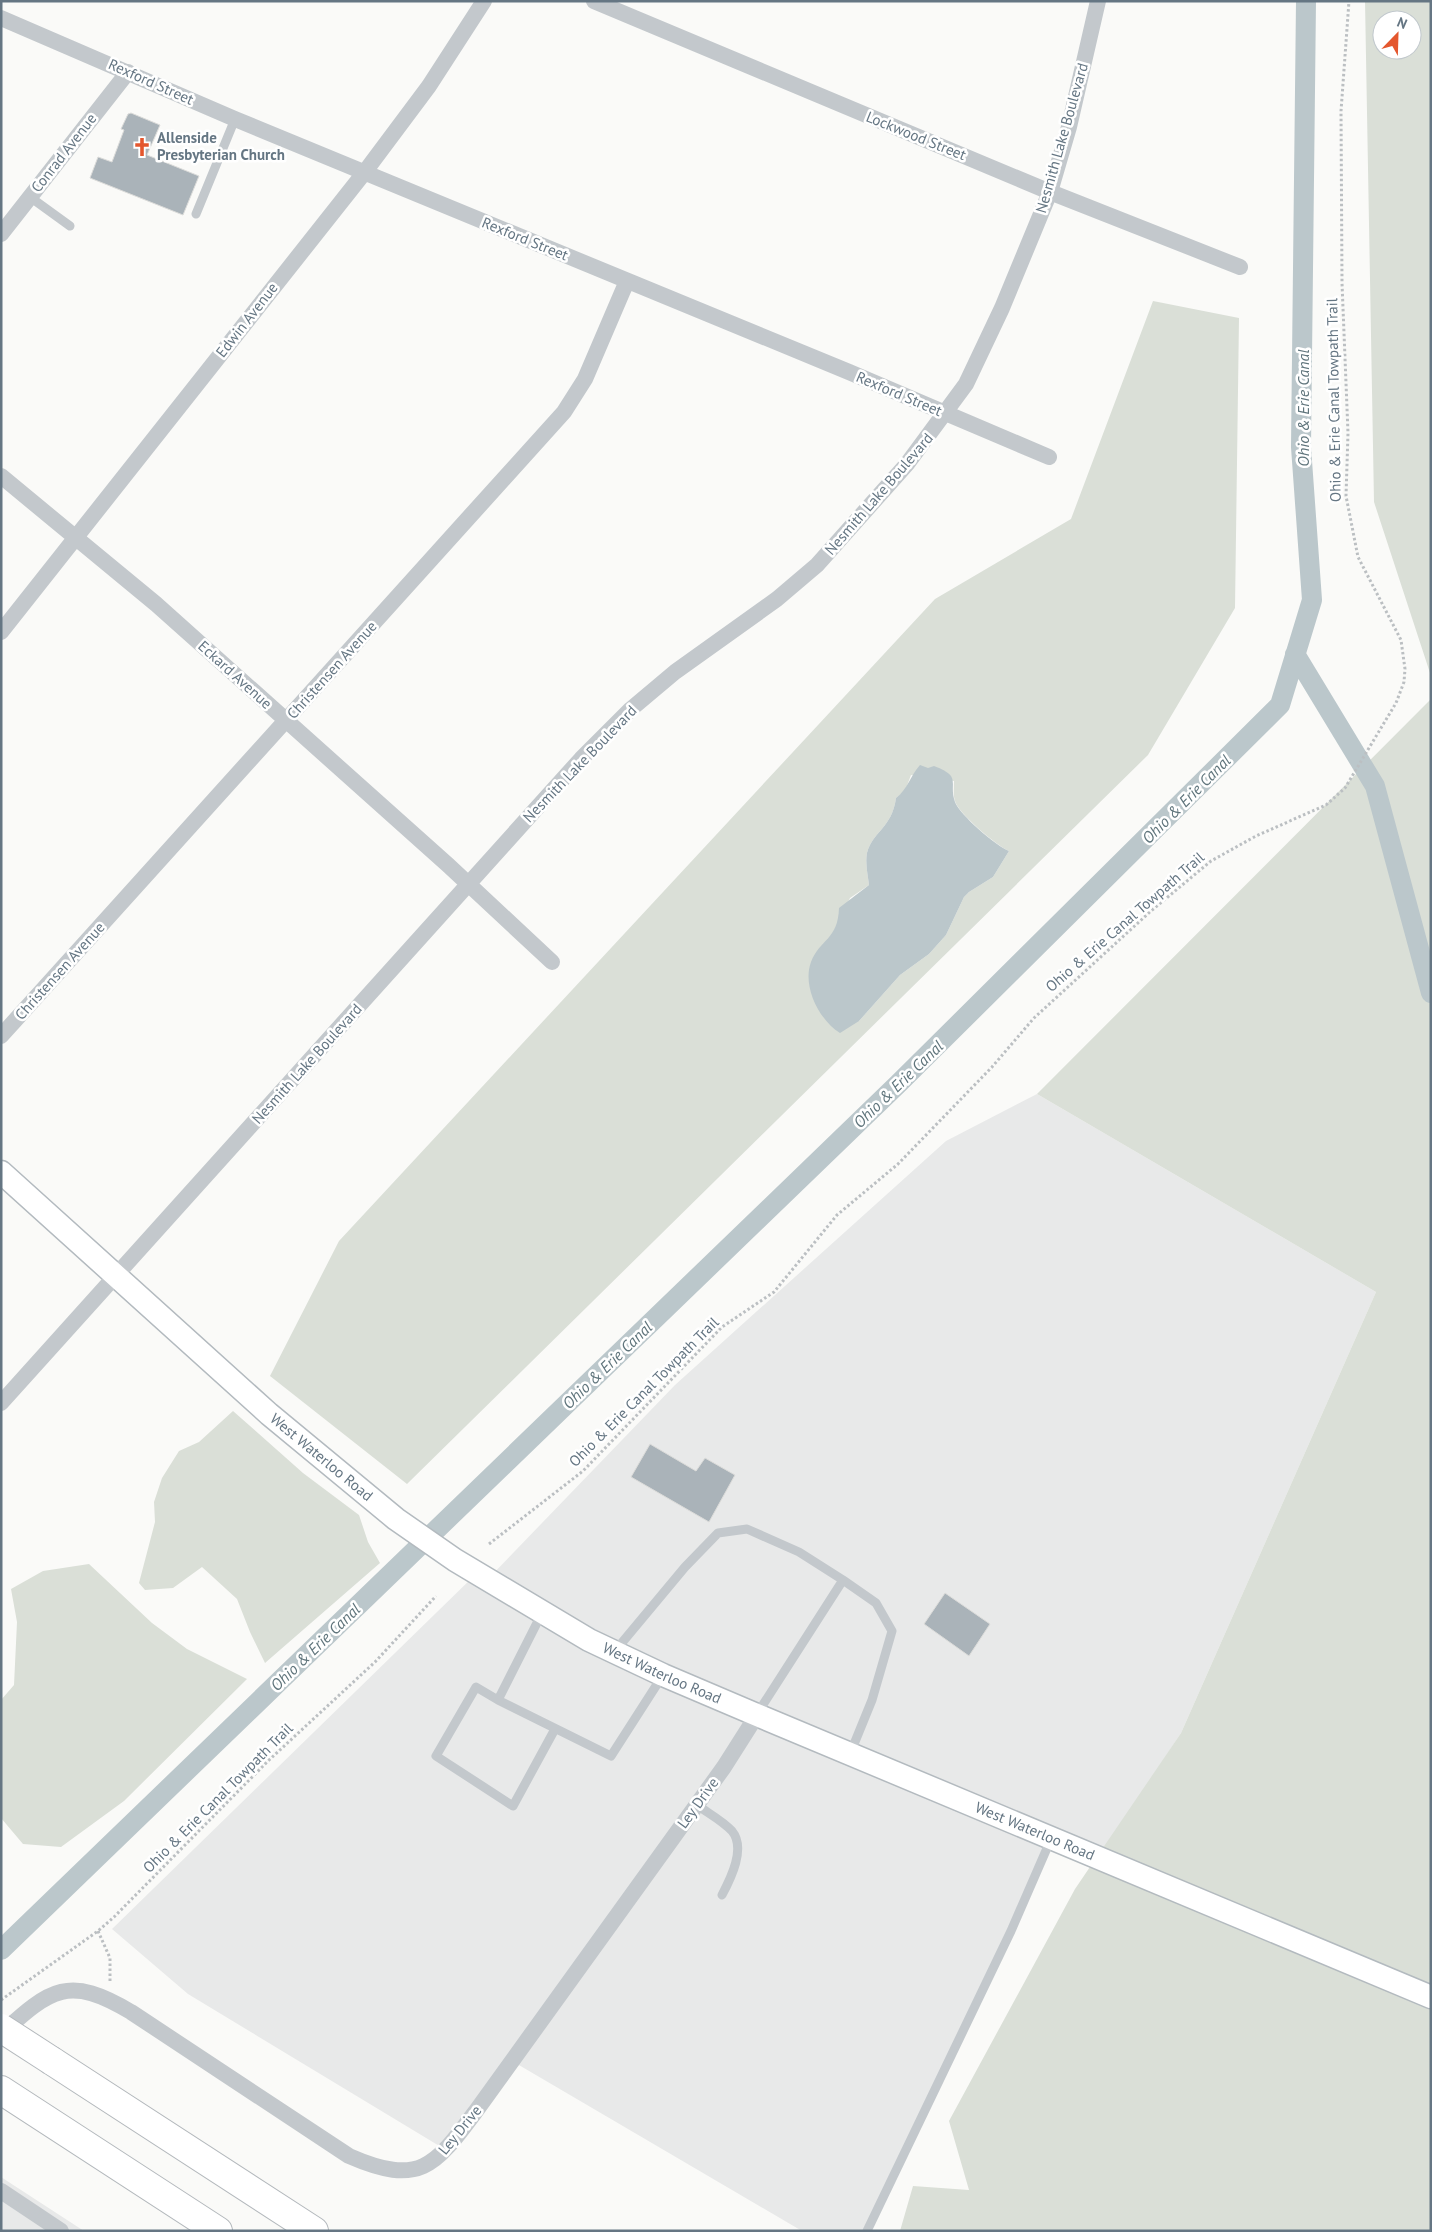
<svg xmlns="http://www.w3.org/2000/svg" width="1432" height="2232" viewBox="0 0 1432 2232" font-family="'PT Sans',sans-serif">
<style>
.built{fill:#e8e9e9}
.green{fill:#dadfd7;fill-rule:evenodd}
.water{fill:#bbc7cb}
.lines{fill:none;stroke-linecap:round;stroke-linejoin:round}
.canal{stroke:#bbc7cb;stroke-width:20}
.building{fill:#aab3b9;stroke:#dcdcda}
.secondary-casing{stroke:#b3babf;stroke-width:25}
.highway-casing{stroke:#b4b9bd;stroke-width:30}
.path{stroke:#bbbfc2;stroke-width:3;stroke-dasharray:2.5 2.5;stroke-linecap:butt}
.lane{stroke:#c3c8cc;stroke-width:9}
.street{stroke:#c3c8cc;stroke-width:16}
.secondary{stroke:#fff;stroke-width:22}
.highway{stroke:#fff;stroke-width:28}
.highway-bridge-casing{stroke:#b4b9bd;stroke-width:30;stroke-linecap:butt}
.highway-bridge{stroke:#fff;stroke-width:28}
.labels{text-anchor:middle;stroke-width:5;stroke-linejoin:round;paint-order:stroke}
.street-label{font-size:15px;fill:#657683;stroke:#fff}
.poi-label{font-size:15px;font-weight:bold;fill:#657683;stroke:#fff;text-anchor:start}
.water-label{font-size:16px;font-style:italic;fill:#60757c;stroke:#fff}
</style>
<rect width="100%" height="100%" fill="#fafaf8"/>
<path class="built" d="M1037,1094L1376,1292L1181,1733L1099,1858L1052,1838L867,2231H802L512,2061L446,2150L188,1994L112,1929L477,1573L488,1579L675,1385L946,1141Z
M1,2177L84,2231H1Z"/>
<path class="green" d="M1365,1H1431V676L1374,502ZM1382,20H1412V50H1382Z
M1153,301L1239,318L1235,608L1148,755L407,1484L270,1376L339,1241L935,599L1071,519ZM911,775L954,781C954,787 953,795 955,801C958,813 997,846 1009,851L993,877L969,892L964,897L946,935L929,954L900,975L859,1021L819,951L831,937L850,898L869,885C868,876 865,863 867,853C873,831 892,828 896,798L905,791Z
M1431,699V2231H900L913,2186L969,2190L949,2121L1075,1889L1181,1733L1376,1292L1037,1094Z
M233,1411L303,1473L359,1515L368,1542L380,1563L265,1663L250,1632L237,1599L202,1567L173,1588L145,1590L139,1583L155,1522L154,1502L162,1478L179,1451L199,1442Z
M89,1564L152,1623L187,1649L247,1679L124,1801L61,1847L23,1844L1,1818V1700L14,1685L17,1622L11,1589L43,1571Z"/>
<path class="water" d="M920,765L928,768L934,766C963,777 948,782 955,802C960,815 996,846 1009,851L993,877L969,892L964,897L946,935L929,954L900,975L859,1021L840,1033C819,1020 802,986 811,962C820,939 838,940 839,908L869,885C868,876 865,863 867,853C873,831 892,828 896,798C908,789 910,776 920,765Z"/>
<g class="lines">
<path class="canal" d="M1295,654L1375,786L1431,993
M1,1950L898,1084L1280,705L1312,600L1301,447L1306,1"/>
</g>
<path class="building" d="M131,113L160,125L147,155L199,176L183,215L90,178L98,157L112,162L124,130L121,129L128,114Z
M650,1444L696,1471L705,1458L735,1475L709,1522L631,1477Z
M945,1593L990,1624L969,1656L924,1624Z"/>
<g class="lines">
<g class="secondary-casing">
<g id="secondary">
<path id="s1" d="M1,1172L269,1414L396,1519L455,1560L589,1640L663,1675L757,1715L1431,1997"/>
</g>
</g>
<g class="highway-casing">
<path id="highway" d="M52,2061L314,2231
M1,2090L218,2231"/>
</g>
<path class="path" d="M489,1544L583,1471L722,1327L774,1292L837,1215L898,1164L992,1067L1034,1018L1151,911L1211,861L1256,836L1326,805L1345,788L1396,703L1404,682L1405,669L1401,640L1358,557L1346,496L1348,433L1342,283L1341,111L1349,1
M98,1931L110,1958V1983
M1,2000L98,1931L114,1917L268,1761L375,1662L436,1596"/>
<path class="lane" d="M30,197L70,226
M196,214L235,119
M542,1613L498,1700L611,1756L663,1675
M615,1651L685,1567L718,1533L747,1529L799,1552L843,1580L876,1603L892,1631L872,1700L850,1754
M498,1700L476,1687L436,1756L513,1806L555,1729
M757,1714L843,1580
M697,1805C708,1813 723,1821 732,1831C746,1848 731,1878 722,1895
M867,2231L1011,1931L1051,1839"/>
<path class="street" d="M594,1L1050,192L1240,267
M1,18L235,119L849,372L1049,457
M1,234L128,72
M1,476L156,604L448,865L552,962
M1,632L364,173L429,86L484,1
M1,1036L564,412L585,379L627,281
M1,1403L581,759L631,709L675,672L777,599L817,565L907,464L966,384L1002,308L1050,192L1069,127L1098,1
M1,2034C51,1988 69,1975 131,2012L349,2156C420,2187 435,2166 476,2111L724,1767L757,1715
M1,2191L61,2231"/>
<use href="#secondary" class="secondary"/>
<use href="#highway" class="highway"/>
<g class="highway-bridge-casing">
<path id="highway-bridge" d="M1,2028L52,2061"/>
</g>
<use href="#highway-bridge" class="highway-bridge"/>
</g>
<defs>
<g id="church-bare" transform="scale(1.5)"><path d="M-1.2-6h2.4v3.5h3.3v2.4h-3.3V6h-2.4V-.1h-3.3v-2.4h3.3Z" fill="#e4572e" stroke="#fff" stroke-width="2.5" paint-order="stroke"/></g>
</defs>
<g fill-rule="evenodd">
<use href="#church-bare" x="142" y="147"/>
</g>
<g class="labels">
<g class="street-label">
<text transform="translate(151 82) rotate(24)" y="5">Rexford Street</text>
<text transform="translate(916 136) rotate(22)" y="5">Lockwood Street</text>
<text transform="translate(1062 138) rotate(-74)" y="5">Nesmith Lake Boulevard</text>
<text transform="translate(64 153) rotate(-52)" y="5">Conrad Avenue</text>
<text transform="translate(525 239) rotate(22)" y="5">Rexford Street</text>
<text transform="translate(247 320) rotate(-52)" y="5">Edwin Avenue</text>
<text transform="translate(899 394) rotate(23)" y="5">Rexford Street</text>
<text transform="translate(1334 400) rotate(-91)" y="5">Ohio &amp; Erie Canal Towpath Trail</text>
<text transform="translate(879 494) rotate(-49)" y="5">Nesmith Lake Boulevard</text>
<text transform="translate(332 670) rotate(-48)" y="5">Christensen Avenue</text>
<text transform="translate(235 675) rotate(42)" y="5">Eckard Avenue</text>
<text transform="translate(580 764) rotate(-46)" y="5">Nesmith Lake Boulevard</text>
<text transform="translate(1125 922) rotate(-41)" y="5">Ohio &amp; Erie Canal Towpath Trail</text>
<text transform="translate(60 971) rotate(-48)" y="5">Christensen Avenue</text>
<text transform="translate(307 1064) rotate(-48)" y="5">Nesmith Lake Boulevard</text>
<text transform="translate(644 1392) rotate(-45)" y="5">Ohio &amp; Erie Canal Towpath Trail</text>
<text dy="5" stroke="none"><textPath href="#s1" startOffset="429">West Waterloo Road</textPath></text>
<text dy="5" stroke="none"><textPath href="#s1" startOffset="834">West Waterloo Road</textPath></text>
<text transform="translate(218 1798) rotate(-45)" y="5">Ohio &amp; Erie Canal Towpath Trail</text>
<text transform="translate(698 1803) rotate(-54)" y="5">Ley Drive</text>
<text dy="5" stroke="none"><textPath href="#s1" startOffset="1239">West Waterloo Road</textPath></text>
<text transform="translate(460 2130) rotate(-51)" y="5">Ley Drive</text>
</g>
<g class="poi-label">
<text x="157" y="143">Allenside<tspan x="157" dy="17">Presbyterian Church</tspan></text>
</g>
<g class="water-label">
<text transform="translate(1303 408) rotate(-90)" y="6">Ohio &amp; Erie Canal</text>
<text transform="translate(1186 799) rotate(-45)" y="6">Ohio &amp; Erie Canal</text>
<text transform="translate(898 1084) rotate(-44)" y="6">Ohio &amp; Erie Canal</text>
<text transform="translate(607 1365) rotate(-44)" y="6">Ohio &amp; Erie Canal</text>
<text transform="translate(315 1647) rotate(-44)" y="6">Ohio &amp; Erie Canal</text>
</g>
</g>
<rect width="1432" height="2232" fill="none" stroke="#657683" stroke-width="5"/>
<g transform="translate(1397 35) rotate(23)"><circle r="24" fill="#ffffff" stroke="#c1c8cd"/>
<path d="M0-4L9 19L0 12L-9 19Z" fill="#e4572e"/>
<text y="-8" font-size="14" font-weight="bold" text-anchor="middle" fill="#657683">N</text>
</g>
</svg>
